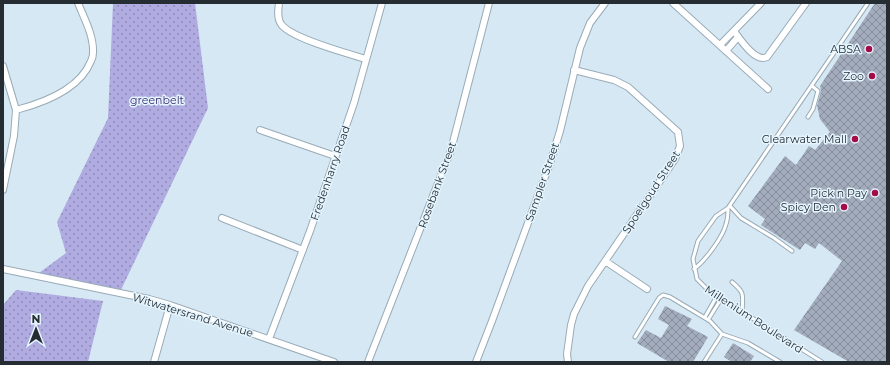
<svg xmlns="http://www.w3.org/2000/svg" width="890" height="365" viewBox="0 0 890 365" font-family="Montserrat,sans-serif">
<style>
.park{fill:url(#park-dots)}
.building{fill:url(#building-cross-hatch)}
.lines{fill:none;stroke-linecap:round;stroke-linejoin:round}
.lane-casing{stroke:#99abb7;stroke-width:5}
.street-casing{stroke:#99abb7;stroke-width:8}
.lane{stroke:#fff;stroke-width:3}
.street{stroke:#fff;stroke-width:6}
.poi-dot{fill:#a30a46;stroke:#e5f5ff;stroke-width:1.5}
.labels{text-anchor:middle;stroke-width:3;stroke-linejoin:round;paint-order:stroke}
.poi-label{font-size:11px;fill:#262d32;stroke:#e5f5ff;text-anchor:end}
.park-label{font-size:11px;fill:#392b6f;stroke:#e5f5ff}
.street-label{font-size:11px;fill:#262d32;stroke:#e5f5ff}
</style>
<defs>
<pattern id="park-dots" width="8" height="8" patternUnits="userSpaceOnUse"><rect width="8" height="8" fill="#b0ace1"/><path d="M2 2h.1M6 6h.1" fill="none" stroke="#8f8cb7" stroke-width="1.8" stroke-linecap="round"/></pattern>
<pattern id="building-cross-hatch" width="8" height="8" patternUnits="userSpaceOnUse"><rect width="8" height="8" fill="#a3acbd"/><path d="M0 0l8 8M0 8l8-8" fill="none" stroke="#858c9a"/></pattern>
</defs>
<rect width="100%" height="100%" fill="#d5e8f4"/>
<path class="park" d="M113,3H195L208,108L119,294L35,276L66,253L57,222L108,118Z
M16,290L103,301L88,362H3V305Z"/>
<path class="building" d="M875,3H887V362H849L794,330L842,261L819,243L815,249L805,243L800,250L761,225L765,219L748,206L785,156L796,165L809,146L815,150L830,132L820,119L817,106L821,91L820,86Z
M665,306L692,319L687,326L708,337L693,362H669L637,343L646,330L661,338L669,325L658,319Z
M733,343L754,356L750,362H732L724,357Z"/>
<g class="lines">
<g class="lane-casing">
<path id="lane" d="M808,117L813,109L818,91L812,86
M730,206L741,218L774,238L792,251
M694,269C705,261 723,237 726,224C728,219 728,213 728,208
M732,282C745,293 743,294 742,312
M705,317L717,296
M708,320L721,299
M635,337L659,298L663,295L670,297L710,321L722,334L748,343L780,362
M704,362L722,334
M822,362L709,291L697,279L693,259L698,241L716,216L728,208L868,3"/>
</g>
<g class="street-casing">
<path id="street" d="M279,3C278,10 277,18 281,24C290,38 349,54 366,59
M673,3L768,89
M734,31C740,39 755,63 767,57L806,3
M720,45L761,3
M726,51L738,37
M3,66L16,110L14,136L3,190
M16,110C43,103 80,89 91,61C92,59 93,56 93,53C94,36 84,18 78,3
M260,130L335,156
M222,218L303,250
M605,261L647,289
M3,269L149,299L170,305L334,362
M269,339L310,231L354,103L382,3
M154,362L170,305
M368,362L451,150L489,3
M476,362L492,321L550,163L560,131L580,48L590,23L605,3
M568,362L567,354L571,325L574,314L588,286L675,159L680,146L678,132L628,87L614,80L574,70"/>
</g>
<use href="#lane" class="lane"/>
<use href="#street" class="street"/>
</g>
<g class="poi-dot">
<circle cx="869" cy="49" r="4"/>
<circle cx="872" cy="76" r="4"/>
<circle cx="855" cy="139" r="4"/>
<circle cx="875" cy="193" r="4"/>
<circle cx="844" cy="207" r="4"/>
</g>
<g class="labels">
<g class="poi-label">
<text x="861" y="53">ABSA</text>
<text x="864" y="80">Zoo</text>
<text x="847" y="143">Clearwater Mall</text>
<text x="867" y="197">Pick n Pay</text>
<text x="836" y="211">Spicy Den</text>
</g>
<g class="park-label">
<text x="157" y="104">greenbelt</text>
</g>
<g class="street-label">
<text transform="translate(330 173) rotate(-71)" y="4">Fredenharry Road</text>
<text transform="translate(542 182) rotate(-71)" y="4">Sampler Street</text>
<text transform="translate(437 185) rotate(-70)" y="4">Rosebank Street</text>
<text transform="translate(651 192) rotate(-57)" y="4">Spoelgoud Street</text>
<text transform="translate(193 315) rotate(17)" y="4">Witwatersrand Avenue</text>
<text transform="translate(754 319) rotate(33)" y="4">Millenium Boulevard</text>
</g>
</g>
<rect width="890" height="365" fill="none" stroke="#262d32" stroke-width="8"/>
<g transform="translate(36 329)" stroke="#e5f5ff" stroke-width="3" paint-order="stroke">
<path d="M0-3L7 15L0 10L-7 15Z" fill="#262d32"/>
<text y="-6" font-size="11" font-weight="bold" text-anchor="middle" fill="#262d32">N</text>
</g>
</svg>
